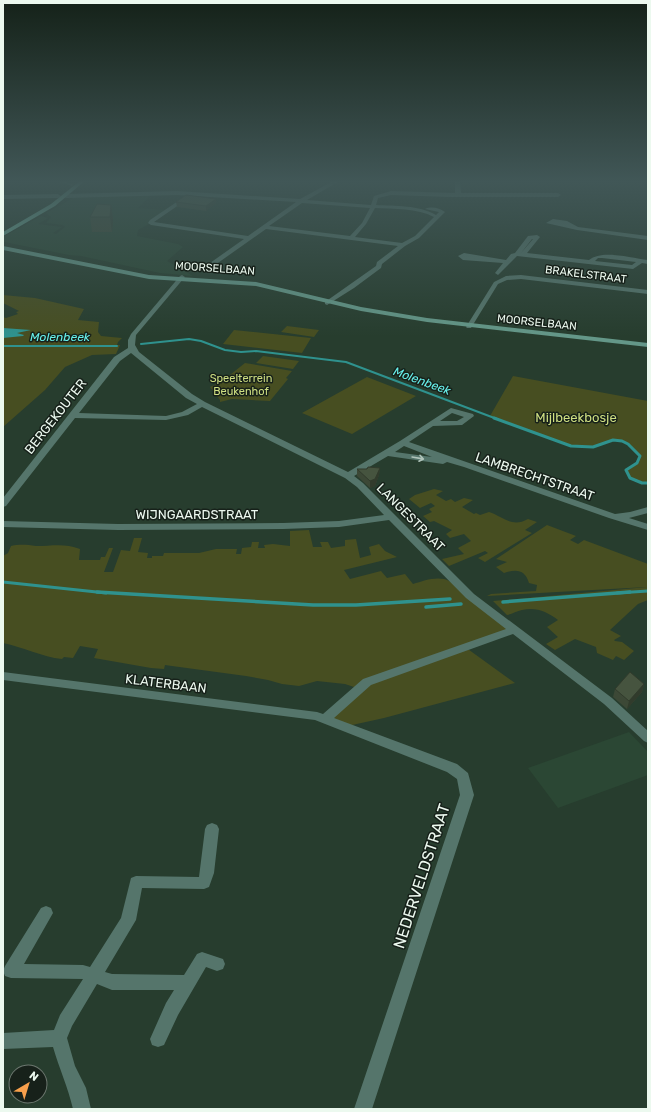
<svg xmlns="http://www.w3.org/2000/svg" width="651" height="1112" viewBox="0 0 651 1112" font-family="Rubik,sans-serif">
<style>
.built{fill:#2b4734}
.green{fill:#474e21}
.water{fill:#2f928e}
.lines{fill:none;stroke-linecap:round;stroke-linejoin:round}
.stream-far2{stroke:#2f928e;stroke-width:2}
.stream-far1{stroke:#2f928e;stroke-width:3}
.stream{stroke:#2f928e;stroke-width:3.5}
.street{fill:#55756b;fill-rule:evenodd}
.secondary{fill:#649788;fill-rule:evenodd}
.primary{fill:#6eb29e;fill-rule:evenodd}
.wall{fill:#3c4836}
.shaded-wall{fill:#313b2c}
.building{fill:#46543f;stroke:#313b2c}
.oneway{stroke:#b0c4ba}
.labels{text-anchor:middle;stroke-width:3;stroke-linejoin:round;paint-order:stroke}
.far-street-label{font-size:11px;fill:#ecf9ef;stroke:#17211a}
.far-park-label{font-size:11px;fill:#cfdf82;stroke:#17211a}
.far-water-label{font-size:12px;font-style:italic;fill:#68f1ec;stroke:#17211a}
.street-label{font-size:13px;fill:#ecf9ef;stroke:#17211a}
.park-label{font-size:13px;fill:#cfdf82;stroke:#17211a}
.near-street-label{font-size:16px;fill:#ecf9ef;stroke:#17211a}
</style>
<rect width="100%" height="100%" fill="#273d2e"/>
<path class="built" d="M151,195L138,208L167,210L151,223L138,230L137,236L178,244L183,247L167,261L193,276L160,273L81,256L69,255L4,242L3,241V237L41,216L48,218L38,224L62,227L53,233L56,234L65,227L63,225L46,223L51,217L46,213L73,198Z
M629,732L648,752V775L558,808L528,768Z"/>
<path class="green" d="M3,295L35,298L84,309L78,320L99,322L98,332L101,336L122,338L118,342L117,345H120L116,354L92,355L65,367L45,390L3,427V317L6,318L18,314L16,312L19,311L3,303Z
M287,326L319,330L314,337L281,332Z
M234,330L311,338L302,353L223,344Z
M263,356L299,361L293,369L256,363Z
M245,363L292,371L286,378L288,379L270,401L232,399L220,402V400L210,387L221,382Z
M513,376L648,401V483H642L630,478L626,470L637,463L640,456L628,444L622,441L613,440L593,447L571,446L490,416Z
M367,377L416,396L352,434L302,413Z
M434,489L443,491L436,495L446,501L451,499L455,502L464,498L473,500L462,507L474,514L476,513L480,515L489,512C504,517 512,528 528,519L537,522L525,530L532,533L485,562L478,558L488,553L485,551L449,566L442,559L464,554L458,548L471,541L464,534L450,538L446,534L452,530L434,521L430,522L423,516L432,512L429,509L435,506L431,503L420,508L409,499L415,495Z
M547,525L576,536L570,540L578,544L584,540L648,564V600L638,604L610,630L621,636L614,640L615,641L622,642L634,651L624,660L616,656L613,660L597,653L596,647L575,639L555,650L546,644L558,637L547,627L558,620C547,612 537,607 522,610C517,611 512,614 507,615L493,601L647,587L487,596L491,594L536,591L537,585L529,583C525,569 516,569 504,573L496,567L507,562L496,559Z
M309,530L313,547H322L320,542H328L331,548L345,546V540L356,539L360,558L371,555L369,547L379,544L385,551L397,557L344,570L350,579L381,571L387,578L405,574L413,584C423,581 433,577 444,579C453,580 503,621 514,630L465,647L515,683L384,718L343,727L325,719L357,688L345,684L317,681L299,686L282,684L268,680L246,676L172,666L165,665L164,669L151,668L94,658L98,649L80,646L73,658L64,657L62,659C42,657 23,647 3,643V556L8,553L11,546C21,544 27,545 36,546C52,546 65,543 80,549L79,560H100L101,557H105L109,548H113L104,572H113L121,550L130,551L134,538H142L138,552L148,553L147,558H152V556H163L164,553H199L216,549H237L236,554H241L242,548L251,547L252,542H259L258,548H265L264,545L273,544L290,546V531Z"/>
<path class="water" d="M3,328L31,330L17,333L24,335L23,336L3,338Z"/>
<g class="lines">
<path class="stream-far2" d="M141,344L189,339L201,341L225,350L241,352L256,351L346,362L497,419
M3,346H117"/>
<path class="stream-far1" d="M494,418L571,446L593,447L613,440L622,441L628,444L640,456L637,463L626,470L630,478L642,483H648
M3,582L106,593
M617,593L648,591"/>
<path class="stream" d="M97,592L313,605H356L450,599
M503,602L630,592
M426,607L461,604"/>
<path class="street" d="M53,180H61L74,185L72,186Z
M335,180H341L307,200L371,205L374,196L391,191L455,193V180L460,181L461,193H558L561,195L558,197H450L391,195L378,198L376,205C395,206 419,205 436,215L439,212L425,209C431,206 440,208 445,212L419,238L405,246L382,264L381,268L354,288L327,305L325,304V302L376,266L377,262L398,246L266,229L215,265V268L206,271L195,267L204,263H210L244,239L151,225L148,223L150,220L187,195L189,196V198L154,222L248,236L296,202L177,195L66,198L63,196L66,194L177,191L300,199ZM302,203L370,208L362,223L350,236L269,226ZM375,208C394,209 417,208 434,217L415,236L402,243L355,237L366,224Z
M636,180H648V182Z
M3,195L58,194L61,196L58,198L3,199Z
M553,219L567,221L578,227L648,236V240L577,230L546,223Z
M528,236L537,235L540,237L527,253L589,260C602,249 631,258 648,260V264L642,263L633,269L517,256L498,275L495,273L503,263L463,260L458,256L464,253L506,260L511,254L515,253ZM532,239H533L521,253ZM598,258H602L636,262L632,265L595,261Z
M182,275L185,277L184,278L136,335L135,345L139,352L192,394L205,402L348,472L400,441L451,408L473,414L474,416L462,425L433,426L409,442L615,514L630,512L648,507V513L629,518L648,524V530L609,518L464,467L447,462L443,464L388,456L354,476L363,483L474,594L612,698L648,731V743L644,741L604,704L513,634L371,685L334,718L457,764L468,773L474,795L372,1109H354L460,795L457,779L447,772L315,720L3,680V672L317,712L323,714L363,679L506,629L466,598L389,520L339,527L283,529L118,530L3,527V521L118,524L283,523L339,521L384,515L357,487L345,478L202,407L188,415L166,420L75,418L6,506L3,507V498L114,357L128,348V340L131,334L180,276ZM131,353L186,398L197,404L182,412L166,416L79,413L120,361ZM452,413L464,417L457,421H440ZM404,446L432,457L395,452Z
M521,275L648,290V294L521,279L507,280L498,284L471,328H467L466,327L494,282L506,276Z
M212,823L217,825L219,829L214,873L209,887L204,889L142,888L136,920L105,972L112,974L184,975L197,954L202,952L223,959L225,964L223,969L217,971L206,967L178,1015L164,1045L158,1047L152,1045L150,1039L166,1003L174,990H112L97,984L72,1026L67,1038L75,1066L86,1088L91,1109H73C68,1087 59,1068 53,1047L3,1049V1033L54,1030L60,1015L83,979L11,978L5,976L3,971L5,966L41,908L46,906L51,908L53,913L24,964L83,965L90,967L121,918L131,878L136,876L199,877L205,829L207,825Z"/>
<path class="secondary" d="M3,246L149,275L256,282L361,307L427,318L648,343V347L427,322L361,311L256,286L149,279L3,250Z"/>
<path class="primary" d="M81,180H86L55,206L3,236V232L51,204Z"/>
</g>
<path class="wall" d="M216,199V203L206,211L177,207L176,202Z
M111,205L113,220L112,232H92L90,217Z
M380,468L379,475L375,486L370,488L357,476V469H367Z
M644,684L642,692L627,709L613,697L615,689Z"/>
<path class="shaded-wall" d="M216,199V203L206,211V206Z
M111,205L113,220L112,232L110,217Z
M380,468L379,475L375,486L370,488V481Z
M644,684L642,692L627,709L629,701Z"/>
<path class="building" d="M186,195L216,199L206,206L176,202Z
M97,204L111,205L110,217H90Z
M368,467L380,468L375,479L370,481L357,469H367Z
M630,672L644,684L629,701L615,689Z"/>
<defs><path id="oneway-shaft" d="M-6 0H5M1.5-3L5.5 0L1.5 3" fill="none" stroke-width="1.6" stroke-linecap="round" stroke-linejoin="round"/></defs>
<use class="oneway" href="#oneway-shaft" transform="translate(418 458) rotate(10)"/>
<linearGradient id="sky" x2="0" y2="1"><stop stop-color="#152219"/><stop offset="0.54" stop-color="#415757"/><stop offset="1" stop-color="#415757" stop-opacity="0"/></linearGradient>
<rect width="651" height="336" fill="url(#sky)"/>
<g class="labels">
<g class="far-street-label">
<text transform="translate(215 268) rotate(4)" y="4">MOORSELBAAN</text>
<text transform="translate(586 274) rotate(7)" y="4">BRAKELSTRAAT</text>
<text transform="translate(537 322) rotate(6)" y="4">MOORSELBAAN</text>
</g>
<g class="far-park-label">
<text x="241" y="382">Speelterrein<tspan x="241" dy="13">Beukenhof</tspan></text>
</g>
<g class="far-water-label">
<text x="60" y="341">Molenbeek</text>
<text transform="translate(422 381) rotate(20)" y="4">Molenbeek</text>
</g>
<g class="street-label">
<text transform="translate(55 416) rotate(-52)" y="5">BERGEKOUTER</text>
<text transform="translate(535 476) rotate(19)" y="5">LAMBRECHTSTRAAT</text>
<text x="197" y="519">WIJNGAARDSTRAAT</text>
<text transform="translate(411 517) rotate(45)" y="5">LANGESTRAAT</text>
<text transform="translate(166 683) rotate(7)" y="5">KLATERBAAN</text>
</g>
<g class="park-label">
<text x="576" y="422">Mijlbeekbosje</text>
</g>
<g class="near-street-label">
<text transform="translate(421 876) rotate(-72)" y="6">NEDERVELDSTRAAT</text>
</g>
</g>
<rect width="651" height="1112" fill="none" stroke="#ecf9ef" stroke-width="8"/>
<g transform="translate(28 1084) rotate(38)"><circle r="19" fill="#17211a" stroke="#6c776f"/>
<path d="M0-3L7 15L0 10L-7 15Z" fill="#f9a04c"/>
<text y="-6" font-size="11" font-weight="bold" text-anchor="middle" fill="#ecf9ef">N</text>
</g>
</svg>
